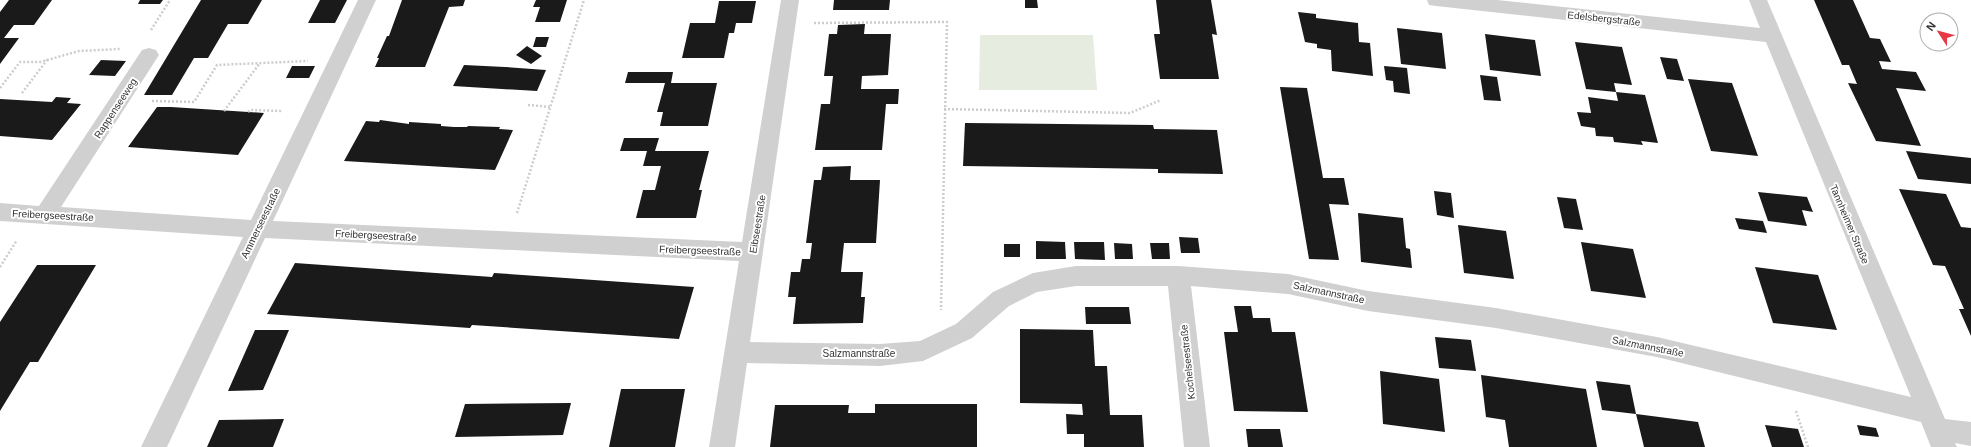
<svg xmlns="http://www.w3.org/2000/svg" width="1971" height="447" viewBox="0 0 1971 447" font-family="Helvetica,sans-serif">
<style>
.green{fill:#e6ecdf}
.building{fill:#1a1a1a}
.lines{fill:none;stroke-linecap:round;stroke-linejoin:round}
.path{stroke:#cdcdcd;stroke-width:2.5;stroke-dasharray:2 2;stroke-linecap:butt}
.minor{fill:#d0d0d0;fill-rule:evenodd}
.labels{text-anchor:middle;stroke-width:4;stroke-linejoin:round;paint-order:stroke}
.street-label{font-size:10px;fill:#333;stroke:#fff}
</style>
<rect width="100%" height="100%" fill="#fff"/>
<path class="green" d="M980,35H1093L1097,90H979Z"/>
<path class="building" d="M9,0H52L34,25H14L4,38H19L0,64V12Z
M140,0H163L160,4H138Z
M201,0H262L248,24H228L208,58H194L172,95H144Z
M320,0H347L335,23H308Z
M402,0H465L463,6L449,7L425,67H375L379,58H377L387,36H389Z
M536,0H567L560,22H535L540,7H533Z
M834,0H890L889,10H833Z
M1025,0H1037L1038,8H1025Z
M1156,0H1211L1217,35L1212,34L1219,79H1160L1154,34H1160Z
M1814,0H1853L1870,38L1880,39L1891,62L1879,61L1882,69L1916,72L1926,91L1896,88L1921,146L1876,141L1848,83L1857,84L1849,65H1842Z
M719,1H756L752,23H736L734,33H729L724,58H682L690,23H715Z
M1298,12L1316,14V18L1358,23L1359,42L1370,43L1373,76L1332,71L1331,50L1317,48V44L1305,42Z
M865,24L864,34H891L888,75L862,76L861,89H899L898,104H886L882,150H815L821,104H830L833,76H824L829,34H837L838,25Z
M1397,28L1442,33L1446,69L1401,64Z
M1485,34L1535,40L1541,76L1490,70Z
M536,37H549L546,47H533Z
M1575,42L1622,47L1632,85L1614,83L1616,92L1645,95L1658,143L1641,141L1643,145L1614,142L1613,137L1596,136L1595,128L1581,126L1577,112L1591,113L1588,97L1618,101L1616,92L1586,89Z
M527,46L542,56L531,64L516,55Z
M1660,57L1677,59L1684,81L1667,79Z
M101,60L126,61L115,76L89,75Z
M464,65L505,67L546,70L537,91L453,86Z
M292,66H315L309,78H286Z
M1384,66L1407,68L1410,94L1394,92L1393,81L1386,80Z
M628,72H673L671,83H717L708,126H660L663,112H657L665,83H625Z
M1480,75L1497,77L1501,101L1484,100Z
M1688,79L1732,83L1758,156L1711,151Z
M1280,87L1307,88L1323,178H1344L1349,205L1329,204L1339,260L1309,259Z
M56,97L71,98L67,103L81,104L52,140L0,136V99L52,102Z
M157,107H171L264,113L238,155L128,147Z
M380,120L409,124V122L441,124V126L454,127H467L468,126L500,127L499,129L513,130L495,170L344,161L366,121L379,122Z
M965,123L1153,125L1154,129L1217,130L1223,174L1158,173V169L963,166Z
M624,138H659L655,151H709L699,190H702L696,218H636L643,190H655L661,166H643L647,151H620Z
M1906,151L1971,158V184L1918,179Z
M851,166L850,180H880L876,243H844L841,272H863L861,297H865L863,323L793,324L796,297H788L791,272H800L802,259H810L812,243H806L814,180H821L823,167Z
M1899,189L1946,194L1961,227L1971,228V336L1959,309H1964L1945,266L1933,265Z
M1434,191L1451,193L1454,218L1437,215Z
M1758,192L1807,197L1813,212L1802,210L1807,226L1768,221Z
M1557,197L1576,199L1583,230L1564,228Z
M1358,213L1403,218L1406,248L1410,249L1412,268L1361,262Z
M1735,218L1763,221L1767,233L1739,229Z
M1458,225L1506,231L1514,279L1464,273Z
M1179,237L1198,238L1200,253H1181Z
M1036,241L1065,242L1066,259H1036Z
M1074,242H1104L1105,260L1075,259Z
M1581,242L1633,249L1646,298L1591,291Z
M1114,243L1132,244L1133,259H1115Z
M1150,243H1169L1170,259H1152Z
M1004,244H1020V257H1004Z
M295,263L492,277L494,273L694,287L679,339L472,325L470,328L267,314Z
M37,265H96L38,362H30L0,411V322Z
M1755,267L1818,275L1837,330L1773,323Z
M1234,306H1251L1253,318H1270L1272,332H1295L1308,412L1234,411L1224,332H1238Z
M1085,307H1129L1131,324H1086Z
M1020,329L1093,330L1095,366H1107L1110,415H1142L1144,447H1084V434H1067L1066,414L1083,415L1082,404L1020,403Z
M255,330H289L263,390L228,391Z
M1435,337L1471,340L1476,371L1439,368Z
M1380,371L1439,379L1445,432L1383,424Z
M1481,375L1586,389L1597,447H1509L1505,420L1486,417Z
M1596,381L1630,385L1636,414L1602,410Z
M621,389H685L675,447H609Z
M571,403L563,435L455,437L465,404Z
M875,404H977V447H770L775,405H849L848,413H875Z
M1636,414L1698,422L1705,447H1644Z
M284,419L273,447H207L219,420Z
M1765,425L1798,429L1804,447H1772Z
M1857,425L1876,428L1879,437L1860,435Z
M1246,429H1280L1283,447H1248Z"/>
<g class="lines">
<path class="path" d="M814,23L947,22L941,310
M151,30L170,0
M0,88L20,62H40L79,51L120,49
M22,93L47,60
M152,101L194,102L217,65L308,61
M528,105L551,107
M944,109L1130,113L1161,100
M224,111L260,63
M248,112L250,110L282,111
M517,213L584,0
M0,267L17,240
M1796,411L1808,447"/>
<path class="minor" d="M358,0H376L273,221L742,242L781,0H799L750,342L880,344L920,341L956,324L993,292L1033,273L1076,266H1178L1288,274L1368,291L1496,308L1657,337L1911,397L1766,42L1436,6L1429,5L1427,0H1497L1760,28L1749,0H1767L1945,419L1971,422V446L1955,443L1957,447H1931L1921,422L1657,357L1496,328L1368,311L1288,294L1191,286L1210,447H1184L1168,286H1076L1037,292L1009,306L972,338L923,361L880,366L747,363L735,447H709L739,261L265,238L167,447H141L243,237L0,221V203L39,206L142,50L149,48L156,50L159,55L61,207L251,220Z"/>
</g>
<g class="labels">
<g class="street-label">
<text transform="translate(1604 18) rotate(6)" y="4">Edelsbergstraße</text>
<text transform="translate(115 108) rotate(-57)" y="4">Rappenseeweg</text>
<text transform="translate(53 215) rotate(3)" y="4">Freibergseestraße</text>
<text transform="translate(260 223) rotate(-64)" y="4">Ammerseestraße</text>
<text transform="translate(757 224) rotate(-81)" y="4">Eibseestraße</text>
<text transform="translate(1850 224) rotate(67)" y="4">Tannheimer Straße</text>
<text transform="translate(376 235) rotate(3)" y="4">Freibergseestraße</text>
<text transform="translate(700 250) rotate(2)" y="4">Freibergseestraße</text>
<text transform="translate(1329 292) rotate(12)" y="4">Salzmannstraße</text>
<text transform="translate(1648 346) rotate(11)" y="4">Salzmannstraße</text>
<text x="859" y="357">Salzmannstraße</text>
<text transform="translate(1187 362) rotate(-96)" y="4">Kochelseestraße</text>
</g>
</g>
<g transform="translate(1939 32) rotate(306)"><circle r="19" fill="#ffffff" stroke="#adadad"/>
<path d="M0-3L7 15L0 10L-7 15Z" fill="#e63946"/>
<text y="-6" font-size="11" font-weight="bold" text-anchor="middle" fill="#333333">N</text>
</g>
</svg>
